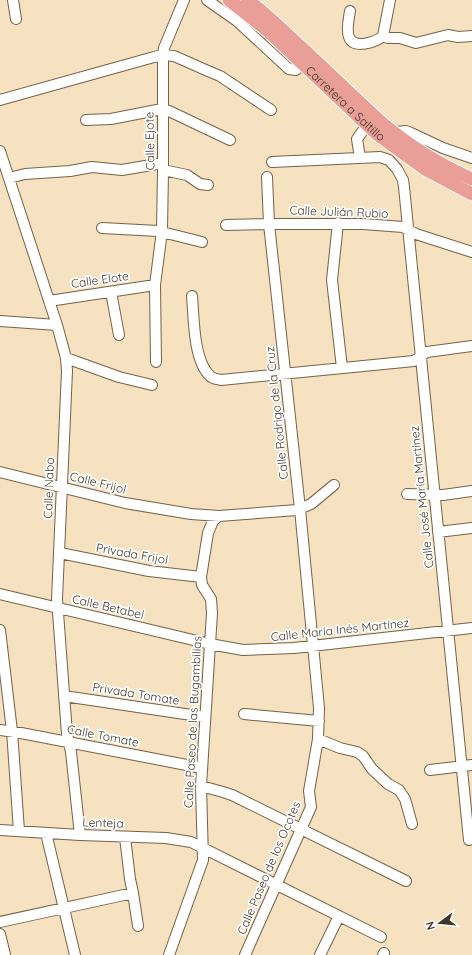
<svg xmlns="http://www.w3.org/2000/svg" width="472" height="955" viewBox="0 0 472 955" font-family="Quicksand,sans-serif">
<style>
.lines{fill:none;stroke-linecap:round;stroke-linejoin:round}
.minor-casing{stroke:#756246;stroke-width:12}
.major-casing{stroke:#fff;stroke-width:15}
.minor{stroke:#fff;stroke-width:10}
.major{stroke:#e99e97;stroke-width:13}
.labels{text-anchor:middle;stroke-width:3.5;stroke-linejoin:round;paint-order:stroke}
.street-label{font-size:12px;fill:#3e3629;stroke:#fff}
</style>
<rect width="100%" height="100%" fill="#f6e1c1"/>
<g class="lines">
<g class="minor-casing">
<path id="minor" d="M13,0L16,19
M207,0L237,21L289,69L296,70L302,64
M350,11C349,18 346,30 349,37C353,50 376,42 383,36L390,0
M383,36L388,38H400L416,43L448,35L458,37L472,36
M0,100L154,57L163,55L174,56L208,71L220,76L271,110
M86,120L111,119L162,109L169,111L230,140
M395,132L406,131L411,133L443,148L472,158
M0,151L57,325L66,358L67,371L57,599L67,734L71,752L80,835
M360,158L357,139L367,125
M272,162L380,157L389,160L397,169L403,180L404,187L469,840
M163,170L187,175L200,184L208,185
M9,178L25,174L70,171L92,167L122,170L163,163
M338,223L332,280L342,368
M226,225L269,224H363L403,227L416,234L472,252
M102,228L158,231L202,242
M111,292L119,335
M192,296C194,317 193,360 210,376C213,379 217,379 221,380L414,361L427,352L472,346
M49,301L155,285
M0,321L57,325
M66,358L119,377L152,385
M156,362L155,285L162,231L163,170V55L164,48L184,0
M0,472L125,503L191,514L219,516L297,510L311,504L334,485
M407,494L443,495L472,491
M438,532L472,528
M60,553L149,571L201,577
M0,594L210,644L243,650L294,648L472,628
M0,630L12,731L19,831
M64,696L205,717
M244,714L319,721
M0,730L21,733L202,768
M318,739L340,748L357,752L363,756L372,769L388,784L399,790L405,799L412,824
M430,770L472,765
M201,786L223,792L232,795L406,881
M0,830L80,835L166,838L191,842L381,937
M46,833L75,955
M125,837L130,879L133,893L138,926
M0,922L133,893
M0,934L5,955
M169,955L203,860L201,786L212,613L211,599L202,585L201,577L208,533L213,521L219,516
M245,955L311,807L309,791L318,739L319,708L300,509L269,224L267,177
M320,955L339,916
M383,955L384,953"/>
</g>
<g class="major-casing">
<g id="major">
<path id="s1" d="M229,0L268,31L377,134L425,169L472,194"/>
<path d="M247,0C263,11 277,25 291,38C322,66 351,95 382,123C409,146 440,165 472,179"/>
</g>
</g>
<use href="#minor" class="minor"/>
<use href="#major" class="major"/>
</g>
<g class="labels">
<g class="street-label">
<text dy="4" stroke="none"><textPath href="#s1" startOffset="156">Carretera a Saltillo</textPath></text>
<text transform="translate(150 141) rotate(-91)" y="4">Calle Ejote</text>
<text transform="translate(339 212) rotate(2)" y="4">Calle Julián Rubio</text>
<text transform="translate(100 280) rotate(-8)" y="4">Calle Elote</text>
<text transform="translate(277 413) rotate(-96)" y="4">Calle Rodrigo de la Cruz</text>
<text transform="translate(98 483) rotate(14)" y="4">Calle Frijol</text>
<text transform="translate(49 488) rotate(-88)" y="4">Calle Nabo</text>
<text transform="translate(422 497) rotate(-96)" y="4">Calle José María Martínez</text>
<text transform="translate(132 554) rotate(10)" y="4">Privada Frijol</text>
<text transform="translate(108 607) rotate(13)" y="4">Calle Betabel</text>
<text transform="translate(340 630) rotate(-6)" y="4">Calle María Inés Martínez</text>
<text transform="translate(136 694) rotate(9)" y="4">Privada Tomate</text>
<text transform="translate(193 722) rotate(-87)" y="4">Calle Paseo de las Bugambilias</text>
<text transform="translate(103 736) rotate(11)" y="4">Calle Tomate</text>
<text transform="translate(103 823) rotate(2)" y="4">Lenteja</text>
<text transform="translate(269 868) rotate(-67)" y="4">Calle Paseo de los Ocotes</text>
</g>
</g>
<g transform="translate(440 923) rotate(254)" stroke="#ffffff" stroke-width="3" paint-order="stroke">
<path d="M0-3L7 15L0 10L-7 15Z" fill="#3e3629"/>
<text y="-6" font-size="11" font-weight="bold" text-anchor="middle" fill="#3e3629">N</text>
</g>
</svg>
